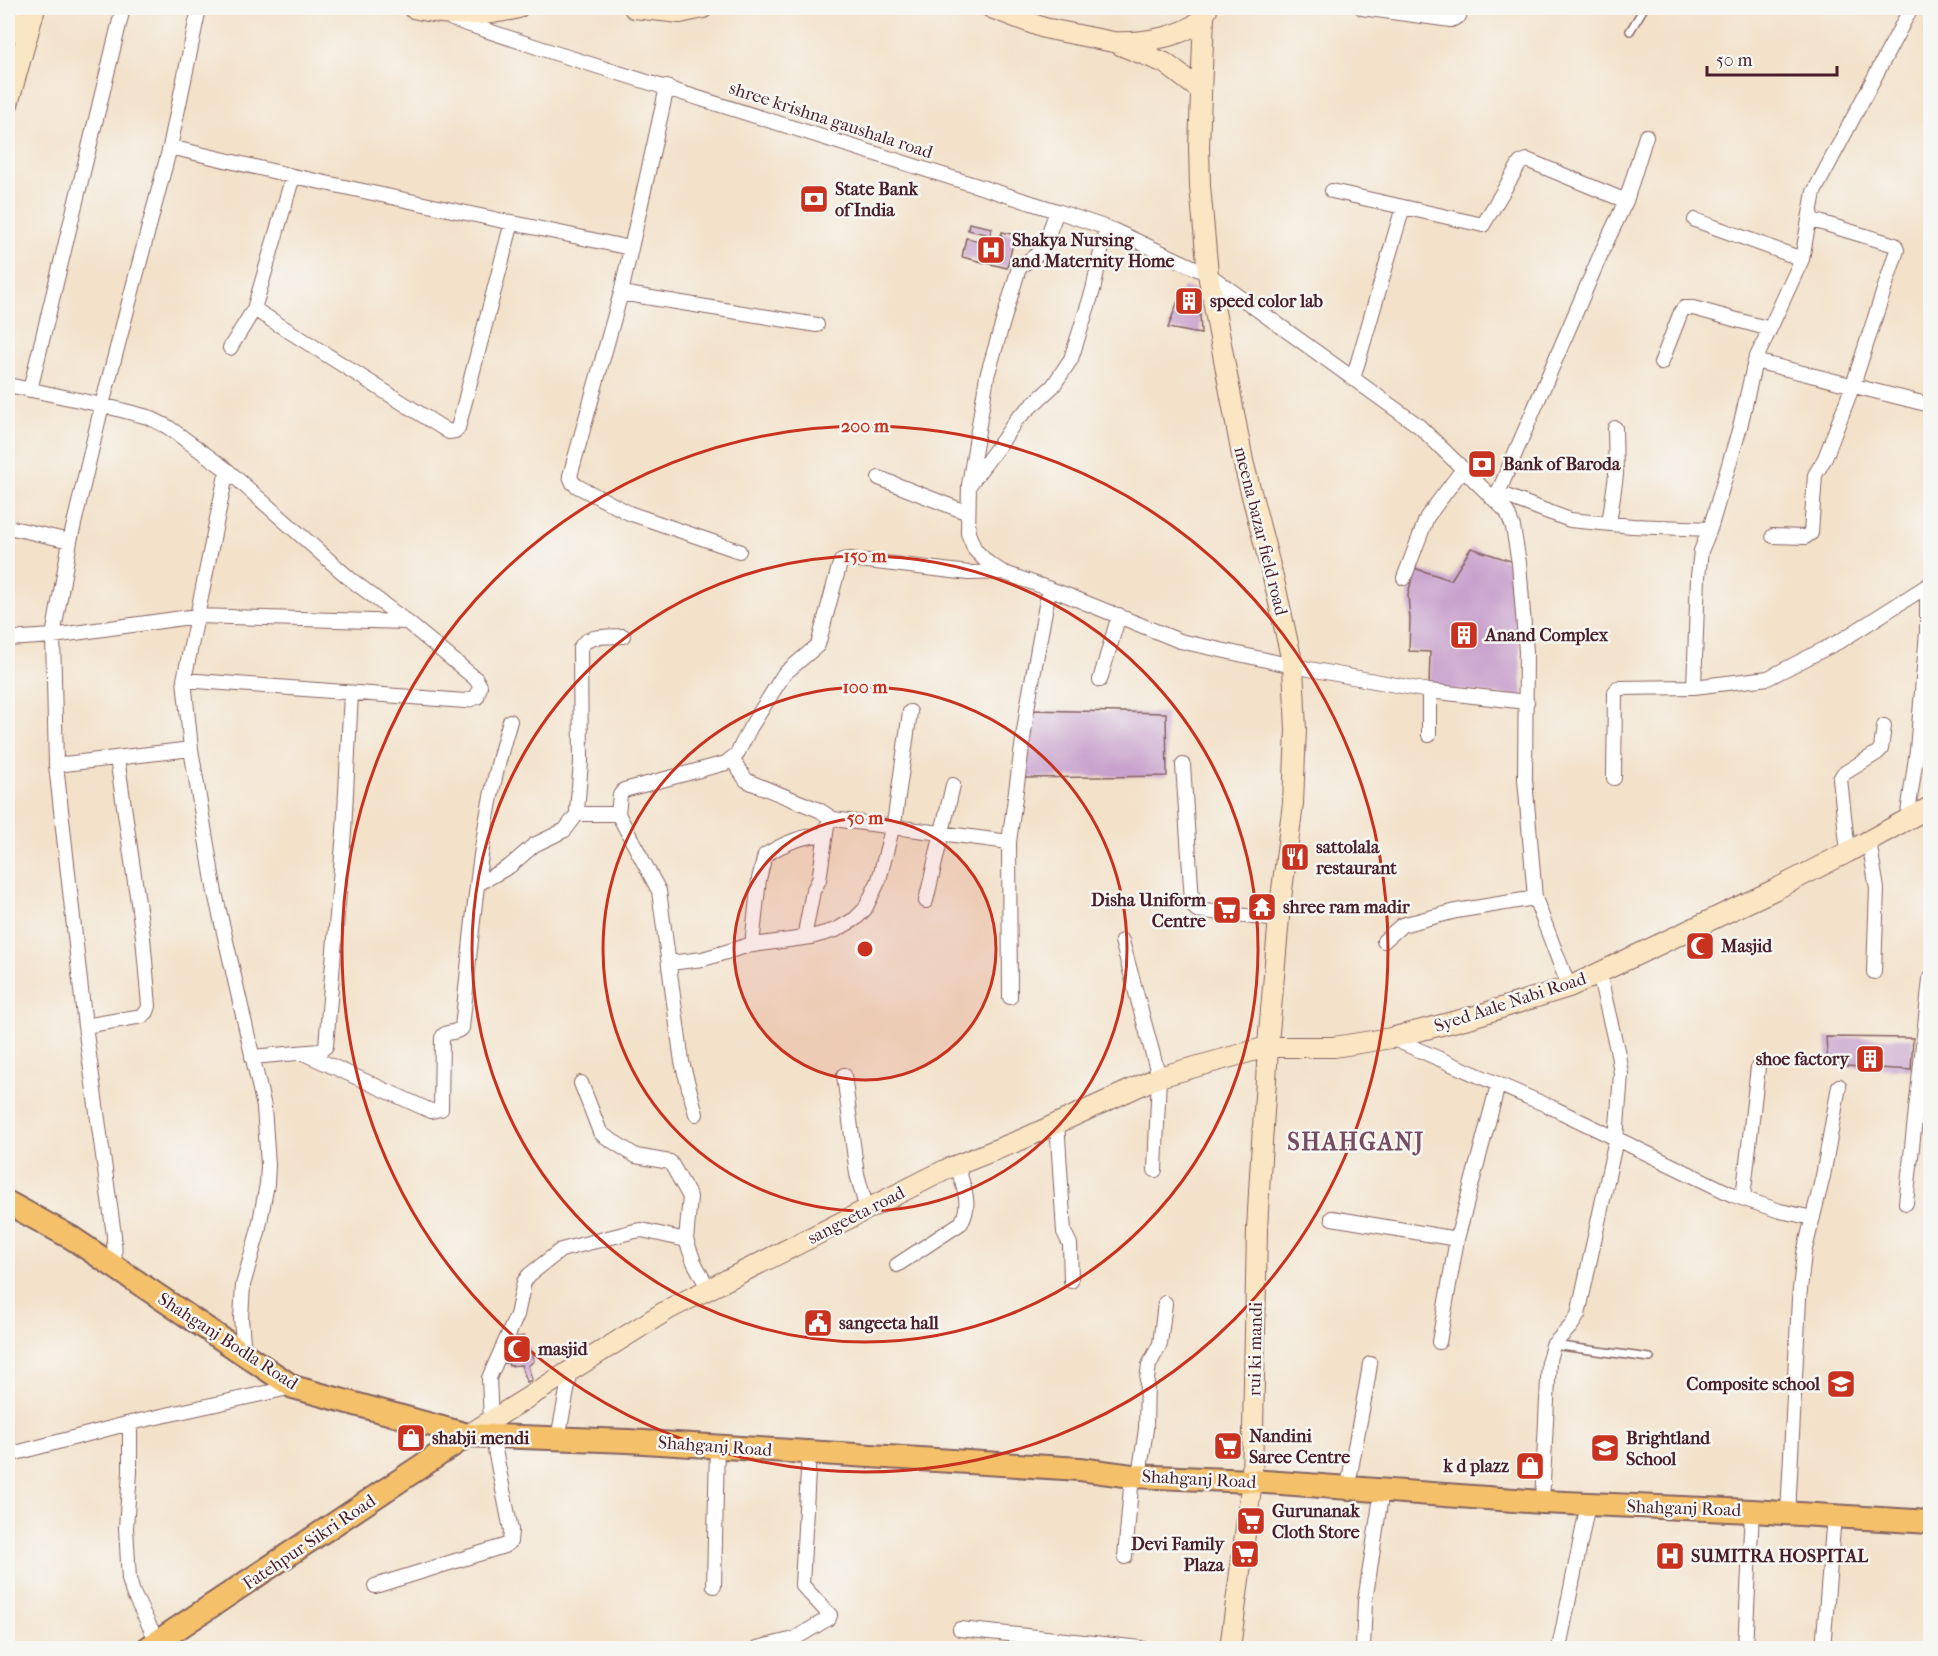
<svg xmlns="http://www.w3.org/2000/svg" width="1938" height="1656" viewBox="0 0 1938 1656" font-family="'IM FELL French Canon',serif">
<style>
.building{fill:#c8a1cc}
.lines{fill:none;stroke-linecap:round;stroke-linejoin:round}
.lane-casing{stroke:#856362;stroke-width:10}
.street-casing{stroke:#856362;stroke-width:16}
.secondary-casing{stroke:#856362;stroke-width:22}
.primary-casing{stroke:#856362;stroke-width:26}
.lane{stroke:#fff;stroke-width:7}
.street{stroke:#fff;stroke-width:14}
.secondary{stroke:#fbe6c3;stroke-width:20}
.primary{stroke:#f4c16a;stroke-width:22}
.ring{fill:none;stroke:#c8321e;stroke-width:3}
.labels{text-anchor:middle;stroke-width:5;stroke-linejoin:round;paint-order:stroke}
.street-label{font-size:18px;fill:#4a1f2b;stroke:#f6f6f2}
.poi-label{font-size:18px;font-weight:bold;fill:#4a1f2b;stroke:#f6f6f2;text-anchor:start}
.district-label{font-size:24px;font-weight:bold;letter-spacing:1.5px;fill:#764c63;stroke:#f6f6f2}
.centre{fill:#c8321e;stroke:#f6f6f2;stroke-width:3}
.ring-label{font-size:18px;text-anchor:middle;font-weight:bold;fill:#c8321e;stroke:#f6f6f2;stroke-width:5;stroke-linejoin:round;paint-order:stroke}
</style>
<rect width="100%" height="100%" fill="#f6f6f2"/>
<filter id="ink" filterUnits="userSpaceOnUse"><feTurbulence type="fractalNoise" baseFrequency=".0167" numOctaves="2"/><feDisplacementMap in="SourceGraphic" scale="12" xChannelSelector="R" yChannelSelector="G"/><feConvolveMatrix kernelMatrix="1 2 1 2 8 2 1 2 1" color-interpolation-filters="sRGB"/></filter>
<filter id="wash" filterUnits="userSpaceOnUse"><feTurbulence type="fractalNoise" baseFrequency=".008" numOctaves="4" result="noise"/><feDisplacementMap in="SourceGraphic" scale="24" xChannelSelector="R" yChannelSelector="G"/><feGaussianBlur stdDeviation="1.35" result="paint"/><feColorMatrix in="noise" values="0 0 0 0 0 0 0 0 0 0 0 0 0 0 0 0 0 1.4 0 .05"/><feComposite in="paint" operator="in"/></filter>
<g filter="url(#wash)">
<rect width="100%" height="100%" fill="#f3e1c9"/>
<g id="blocks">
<path class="building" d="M969,223L992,228L989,238L1000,240L1002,232L1015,235L1007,268L962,257L966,238L983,242L986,234L968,230Z
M1183,287L1199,291L1201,334L1168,328Z
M1471,548L1514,562L1523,697L1429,688L1430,652L1409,651L1410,619L1408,595L1414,568L1451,580Z
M1028,710L1166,713L1167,776L1024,778Z
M1826,1037L1913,1038L1911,1070L1828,1065Z
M525,1336L534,1361L528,1366L532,1380L527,1382L521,1365L509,1366L508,1362L499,1365L507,1338Z"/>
</g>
</g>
<g filter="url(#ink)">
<use href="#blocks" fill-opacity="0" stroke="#856362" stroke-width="1.5"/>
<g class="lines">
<g class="lane-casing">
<path id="lane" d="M1630,31L1644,8
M1553,1345L1650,1358"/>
</g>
<g class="street-casing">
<path id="street" d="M1362,8L1451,20L1459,16L1462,8
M452,19L555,53L1057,211L1113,230L1208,274L1419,426L1507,512L1513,527L1519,563L1526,652L1525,779L1535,898L1569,987
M667,87L621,293L570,476L573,483L577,486L629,513L739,551
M170,147L293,176L630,248
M293,176L254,309L449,432L455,431L458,428L512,222
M1332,191L1483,225L1520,163L1527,160L1626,201
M1057,211L1042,251L1021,266L1018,271L987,376L969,485L968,533L975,550L988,563L1002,572L1064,594L1180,641L1293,666L1429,691L1527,702
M1695,220L1802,259
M621,293L817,325
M230,348L254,309
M1755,361L1930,405
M1661,363L1681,312L1684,308H1693L1770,329
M1353,379L1403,207
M8,385L102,405L148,417L168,427L227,470L349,578L407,622L476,679L480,686L477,697L465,701L184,680
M30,390L123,8
M227,470L184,680L191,749L215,893L264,1107L268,1165L267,1184L258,1232L243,1285L241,1318L244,1354
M879,478L968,513
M970,484L1003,440L1016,420L1053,386L1071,359L1093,290L1106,228
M1498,493L1570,520L1632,526L1710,529
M1492,498L1498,493L1603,249L1626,201L1646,136
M1609,524L1616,475L1615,428
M8,527L70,541
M1773,536L1805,537L1811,533L1815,475L1825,458L1853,385L1897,250L1895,245L1809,219
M1404,578L1427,517L1463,469
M623,636C609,637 585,634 580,649L581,762L577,811L580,814H618L659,891L682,1062L696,1114
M8,639L53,636L197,616L407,622
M1100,680L1119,615
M1694,687L1698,576L1701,551L1710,529L1740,427L1755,361L1802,259L1814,192L1911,8
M1429,735V691
M732,759L746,780L752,783L819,810L833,819L1009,842
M56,765L191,749
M1183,765L1192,901L1194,907L1197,910L1278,920
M1614,778L1615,692L1618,688L1694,687L1768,678L1842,640L1930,584
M618,814L620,795L624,790L726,763L737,754L750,728L784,674L818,645L840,563L842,560L851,559L969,573L1002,572
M1907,820L1917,750L1927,632V587
M1869,841L1877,889L1874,972
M1848,852L1840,779L1843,774L1877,753L1881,749L1884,726
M478,884L510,866L534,845L565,830L578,813
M926,901L953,785
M804,938L813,891L819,880L827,826
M1122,941L1159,1077L1155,1170
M1384,941L1402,925L1456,911L1535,898
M752,945L759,879L765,855C785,843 803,835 826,835
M669,963L703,959L746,946L811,937L836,930L855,919L865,909L879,880L895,817L910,712
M1010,997L1009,842L1028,703L1049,589
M85,1026L142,1016L147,1012L149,1006L143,937L117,758
M1391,1038L1551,1107L1733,1195L1780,1211L1813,1218
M303,1053L431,1111L441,1109L442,1038C445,1030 456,1034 462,1028C473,926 479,820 510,721
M252,1057L320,1051L326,1046L344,832L351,693
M844,1075L857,1174L867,1210
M581,1083L600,1132L603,1135L636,1156L670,1162L672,1165L690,1197L686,1240
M1057,1122L1064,1232L1070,1244L1071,1281
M1743,1198L1758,1067
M1906,1203L1930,979
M1332,1218L1457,1239
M897,1265L961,1223C973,1204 962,1184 957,1165
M115,1267L114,1235L85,1026L56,765L53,636L70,541L102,405L170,147L199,8
M1439,1342L1457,1239L1498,1085
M491,1421L489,1378L517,1315L524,1282L529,1275L561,1250L635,1231L642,1230L686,1240L694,1262L708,1288
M130,1423V1472L126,1528L129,1579L133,1593L160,1647
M558,1438L571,1370
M8,1455L130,1423L293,1387
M1139,1476L1146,1429L1147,1379L1149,1365L1160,1344L1165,1303
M1348,1488C1354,1446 1364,1406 1370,1364
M1542,1502L1549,1360L1553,1345L1571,1326L1578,1315L1616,1139L1621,1074L1618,1054L1599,973
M1788,1513L1799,1299L1804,1253L1823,1176L1839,1086
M1125,1557L1132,1476
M375,1586L504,1546L510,1542L511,1530L492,1435
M714,1586L717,1446
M960,1629L1141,1648
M757,1648L794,1639L829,1618L830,1615L802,1585L809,1452
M1363,1648L1365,1601L1382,1490
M1559,1648L1588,1504
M1745,1648L1752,1511
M1823,1648L1834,1516"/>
</g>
<g class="secondary-casing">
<path id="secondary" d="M413,8C447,16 484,17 518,8
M634,8L680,13L703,8
M991,8L1044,28L1113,42C1140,43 1195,38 1207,10
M1204,16L1199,147L1200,186L1208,274L1243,461L1275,585L1293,666L1296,730L1293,803L1280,906L1269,1033L1260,1174L1257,1230L1252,1481L1230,1648
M8,34L14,8
M1120,45L1165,63L1200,90
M8,104L35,8
M468,1435L669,1309L947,1169L1023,1139L1159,1077L1267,1047H1334L1391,1038L1472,1017L1569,987L1774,890L1848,852L1930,807"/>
</g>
<g class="primary-casing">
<path id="primary" d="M8,1203L72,1238L293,1387L468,1435L628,1441L1080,1469L1132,1476L1252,1481L1542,1502L1752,1511L1930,1522
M148,1648L468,1435"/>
</g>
<use href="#lane" class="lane"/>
<use href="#street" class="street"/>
<use href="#secondary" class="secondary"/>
<use href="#primary" class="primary"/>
</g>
</g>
<circle cx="865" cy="949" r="131" fill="#c8321e" fill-opacity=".12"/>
<g class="ring">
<circle cx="865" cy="949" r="131"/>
<circle cx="865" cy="949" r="262"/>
<circle cx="865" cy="949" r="393"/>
<circle cx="865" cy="949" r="523"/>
</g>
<defs>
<g id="bank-square" transform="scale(1.5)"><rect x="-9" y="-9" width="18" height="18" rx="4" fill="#c8321e" stroke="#f6f6f2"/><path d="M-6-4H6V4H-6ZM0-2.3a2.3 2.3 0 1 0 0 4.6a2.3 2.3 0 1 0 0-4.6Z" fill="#fff"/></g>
<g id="hospital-square" transform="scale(1.5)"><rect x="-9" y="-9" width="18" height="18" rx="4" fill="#c8321e" stroke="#f6f6f2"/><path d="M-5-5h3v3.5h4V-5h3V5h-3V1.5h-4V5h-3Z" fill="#fff"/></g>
<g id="building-square" transform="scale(1.5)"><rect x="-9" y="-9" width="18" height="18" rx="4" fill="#c8321e" stroke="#f6f6f2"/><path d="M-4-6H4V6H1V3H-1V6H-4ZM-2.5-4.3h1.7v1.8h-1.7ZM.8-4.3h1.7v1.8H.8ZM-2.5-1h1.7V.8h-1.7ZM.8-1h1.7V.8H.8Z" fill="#fff"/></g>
<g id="restaurant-square" transform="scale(1.5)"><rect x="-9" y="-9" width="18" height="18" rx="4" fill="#c8321e" stroke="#f6f6f2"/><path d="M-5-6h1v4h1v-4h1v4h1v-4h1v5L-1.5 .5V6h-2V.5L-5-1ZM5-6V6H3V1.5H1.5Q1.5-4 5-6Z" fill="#fff"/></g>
<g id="temple-square" transform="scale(1.5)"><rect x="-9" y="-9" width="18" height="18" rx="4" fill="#c8321e" stroke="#f6f6f2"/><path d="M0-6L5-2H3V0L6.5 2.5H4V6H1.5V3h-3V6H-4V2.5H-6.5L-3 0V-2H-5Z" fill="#fff"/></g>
<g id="supermarket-square" transform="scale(1.5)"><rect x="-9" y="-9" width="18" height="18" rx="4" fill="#c8321e" stroke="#f6f6f2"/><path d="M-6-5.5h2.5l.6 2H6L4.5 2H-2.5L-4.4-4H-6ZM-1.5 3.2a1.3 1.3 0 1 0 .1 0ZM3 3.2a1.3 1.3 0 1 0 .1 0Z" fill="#fff"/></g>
<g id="mosque-square" transform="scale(1.5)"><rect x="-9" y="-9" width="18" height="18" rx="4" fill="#c8321e" stroke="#f6f6f2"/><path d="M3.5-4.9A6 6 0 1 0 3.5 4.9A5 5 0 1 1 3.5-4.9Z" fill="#fff"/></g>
<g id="civic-square" transform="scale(1.5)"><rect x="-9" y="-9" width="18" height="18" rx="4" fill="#c8321e" stroke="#f6f6f2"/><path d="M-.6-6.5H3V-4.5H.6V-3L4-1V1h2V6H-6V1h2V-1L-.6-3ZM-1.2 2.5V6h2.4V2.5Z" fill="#fff"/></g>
<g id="school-square" transform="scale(1.5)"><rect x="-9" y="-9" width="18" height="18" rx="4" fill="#c8321e" stroke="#f6f6f2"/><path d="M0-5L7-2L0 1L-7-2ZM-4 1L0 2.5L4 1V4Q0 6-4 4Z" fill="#fff"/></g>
<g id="shop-square" transform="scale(1.5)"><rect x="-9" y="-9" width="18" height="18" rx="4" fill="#c8321e" stroke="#f6f6f2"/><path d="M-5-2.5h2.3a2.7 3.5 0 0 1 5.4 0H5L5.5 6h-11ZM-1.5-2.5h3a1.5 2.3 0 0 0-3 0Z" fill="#fff"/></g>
</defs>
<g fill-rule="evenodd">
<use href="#bank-square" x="814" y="199"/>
<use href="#hospital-square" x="991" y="250"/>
<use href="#building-square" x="1189" y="301"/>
<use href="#bank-square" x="1482" y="464"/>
<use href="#building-square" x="1464" y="635"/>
<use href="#restaurant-square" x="1295" y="857"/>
<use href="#temple-square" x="1262" y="907"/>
<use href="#supermarket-square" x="1227" y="910"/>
<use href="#mosque-square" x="1700" y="946"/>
<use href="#building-square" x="1870" y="1059"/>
<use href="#civic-square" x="818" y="1323"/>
<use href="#mosque-square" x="517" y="1349"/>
<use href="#school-square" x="1841" y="1384"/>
<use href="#shop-square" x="411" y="1438"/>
<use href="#supermarket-square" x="1228" y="1446"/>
<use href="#school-square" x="1605" y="1448"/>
<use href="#shop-square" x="1530" y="1466"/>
<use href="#supermarket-square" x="1251" y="1521"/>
<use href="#supermarket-square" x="1245" y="1554"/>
<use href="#hospital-square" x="1670" y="1556"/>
</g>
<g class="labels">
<g class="street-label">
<text transform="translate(831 120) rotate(18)" y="6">shree krishna gaushala road</text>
<text transform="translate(1261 531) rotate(76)" y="6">meena bazar field road</text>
<text transform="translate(1510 1002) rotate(-18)" y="6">Syed Aale Nabi Road</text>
<text transform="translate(856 1215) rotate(-27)" y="6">sangeeta road</text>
<text transform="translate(228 1341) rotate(33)" y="6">Shahganj Bodla Road</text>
<text transform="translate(1255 1349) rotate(-89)" y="6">rui ki mandi</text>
<text transform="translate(715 1446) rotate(4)" y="6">Shahganj Road</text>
<text transform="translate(1199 1479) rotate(3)" y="6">Shahganj Road</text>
<text transform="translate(1684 1508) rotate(2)" y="6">Shahganj Road</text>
<text transform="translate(309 1542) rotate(-34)" y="6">Fatehpur Sikri Road</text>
</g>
<g class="poi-label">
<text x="835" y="195">State Bank<tspan x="835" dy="21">of India</tspan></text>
<text x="1012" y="246">Shakya Nursing<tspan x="1012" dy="21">and Maternity Home</tspan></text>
<text x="1210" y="307">speed color lab</text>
<text x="1503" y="470">Bank of Baroda</text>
<text x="1485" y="641">Anand Complex</text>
<text x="1316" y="853">sattolala<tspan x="1316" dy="21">restaurant</tspan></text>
<text x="1206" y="906" text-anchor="end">Disha Uniform<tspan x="1206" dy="21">Centre</tspan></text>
<text x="1283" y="913">shree ram madir</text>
<text x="1721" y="952">Masjid</text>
<text x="1849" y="1065" text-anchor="end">shoe factory</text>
<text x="839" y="1329">sangeeta hall</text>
<text x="538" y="1355">masjid</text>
<text x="1820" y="1390" text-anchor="end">Composite school</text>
<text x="1249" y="1442">Nandini<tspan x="1249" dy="21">Saree Centre</tspan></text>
<text x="432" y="1444">shabji mendi</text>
<text x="1626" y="1444">Brightland<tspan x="1626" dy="21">School</tspan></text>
<text x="1509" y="1472" text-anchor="end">k d plazz</text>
<text x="1272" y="1517">Gurunanak<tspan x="1272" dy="21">Cloth Store</tspan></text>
<text x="1224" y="1550" text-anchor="end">Devi Family<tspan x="1224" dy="21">Plaza</tspan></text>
<text x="1691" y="1562">SUMITRA HOSPITAL</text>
</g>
<g class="district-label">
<text x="1356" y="1150">SHAHGANJ</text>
</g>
</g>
<circle cx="865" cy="949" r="9" class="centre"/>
<g class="ring-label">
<text x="865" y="432">200 m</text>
<text x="865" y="562">150 m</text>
<text x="865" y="693">100 m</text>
<text x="865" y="824">50 m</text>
</g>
<rect width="1938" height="1656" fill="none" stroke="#f6f6f2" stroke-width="30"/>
<path d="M1707 66v9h130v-9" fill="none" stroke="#4a1f2b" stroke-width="3"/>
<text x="1716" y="66" font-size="18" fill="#4a1f2b" stroke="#f6f6f2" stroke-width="4.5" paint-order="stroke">50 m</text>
</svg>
